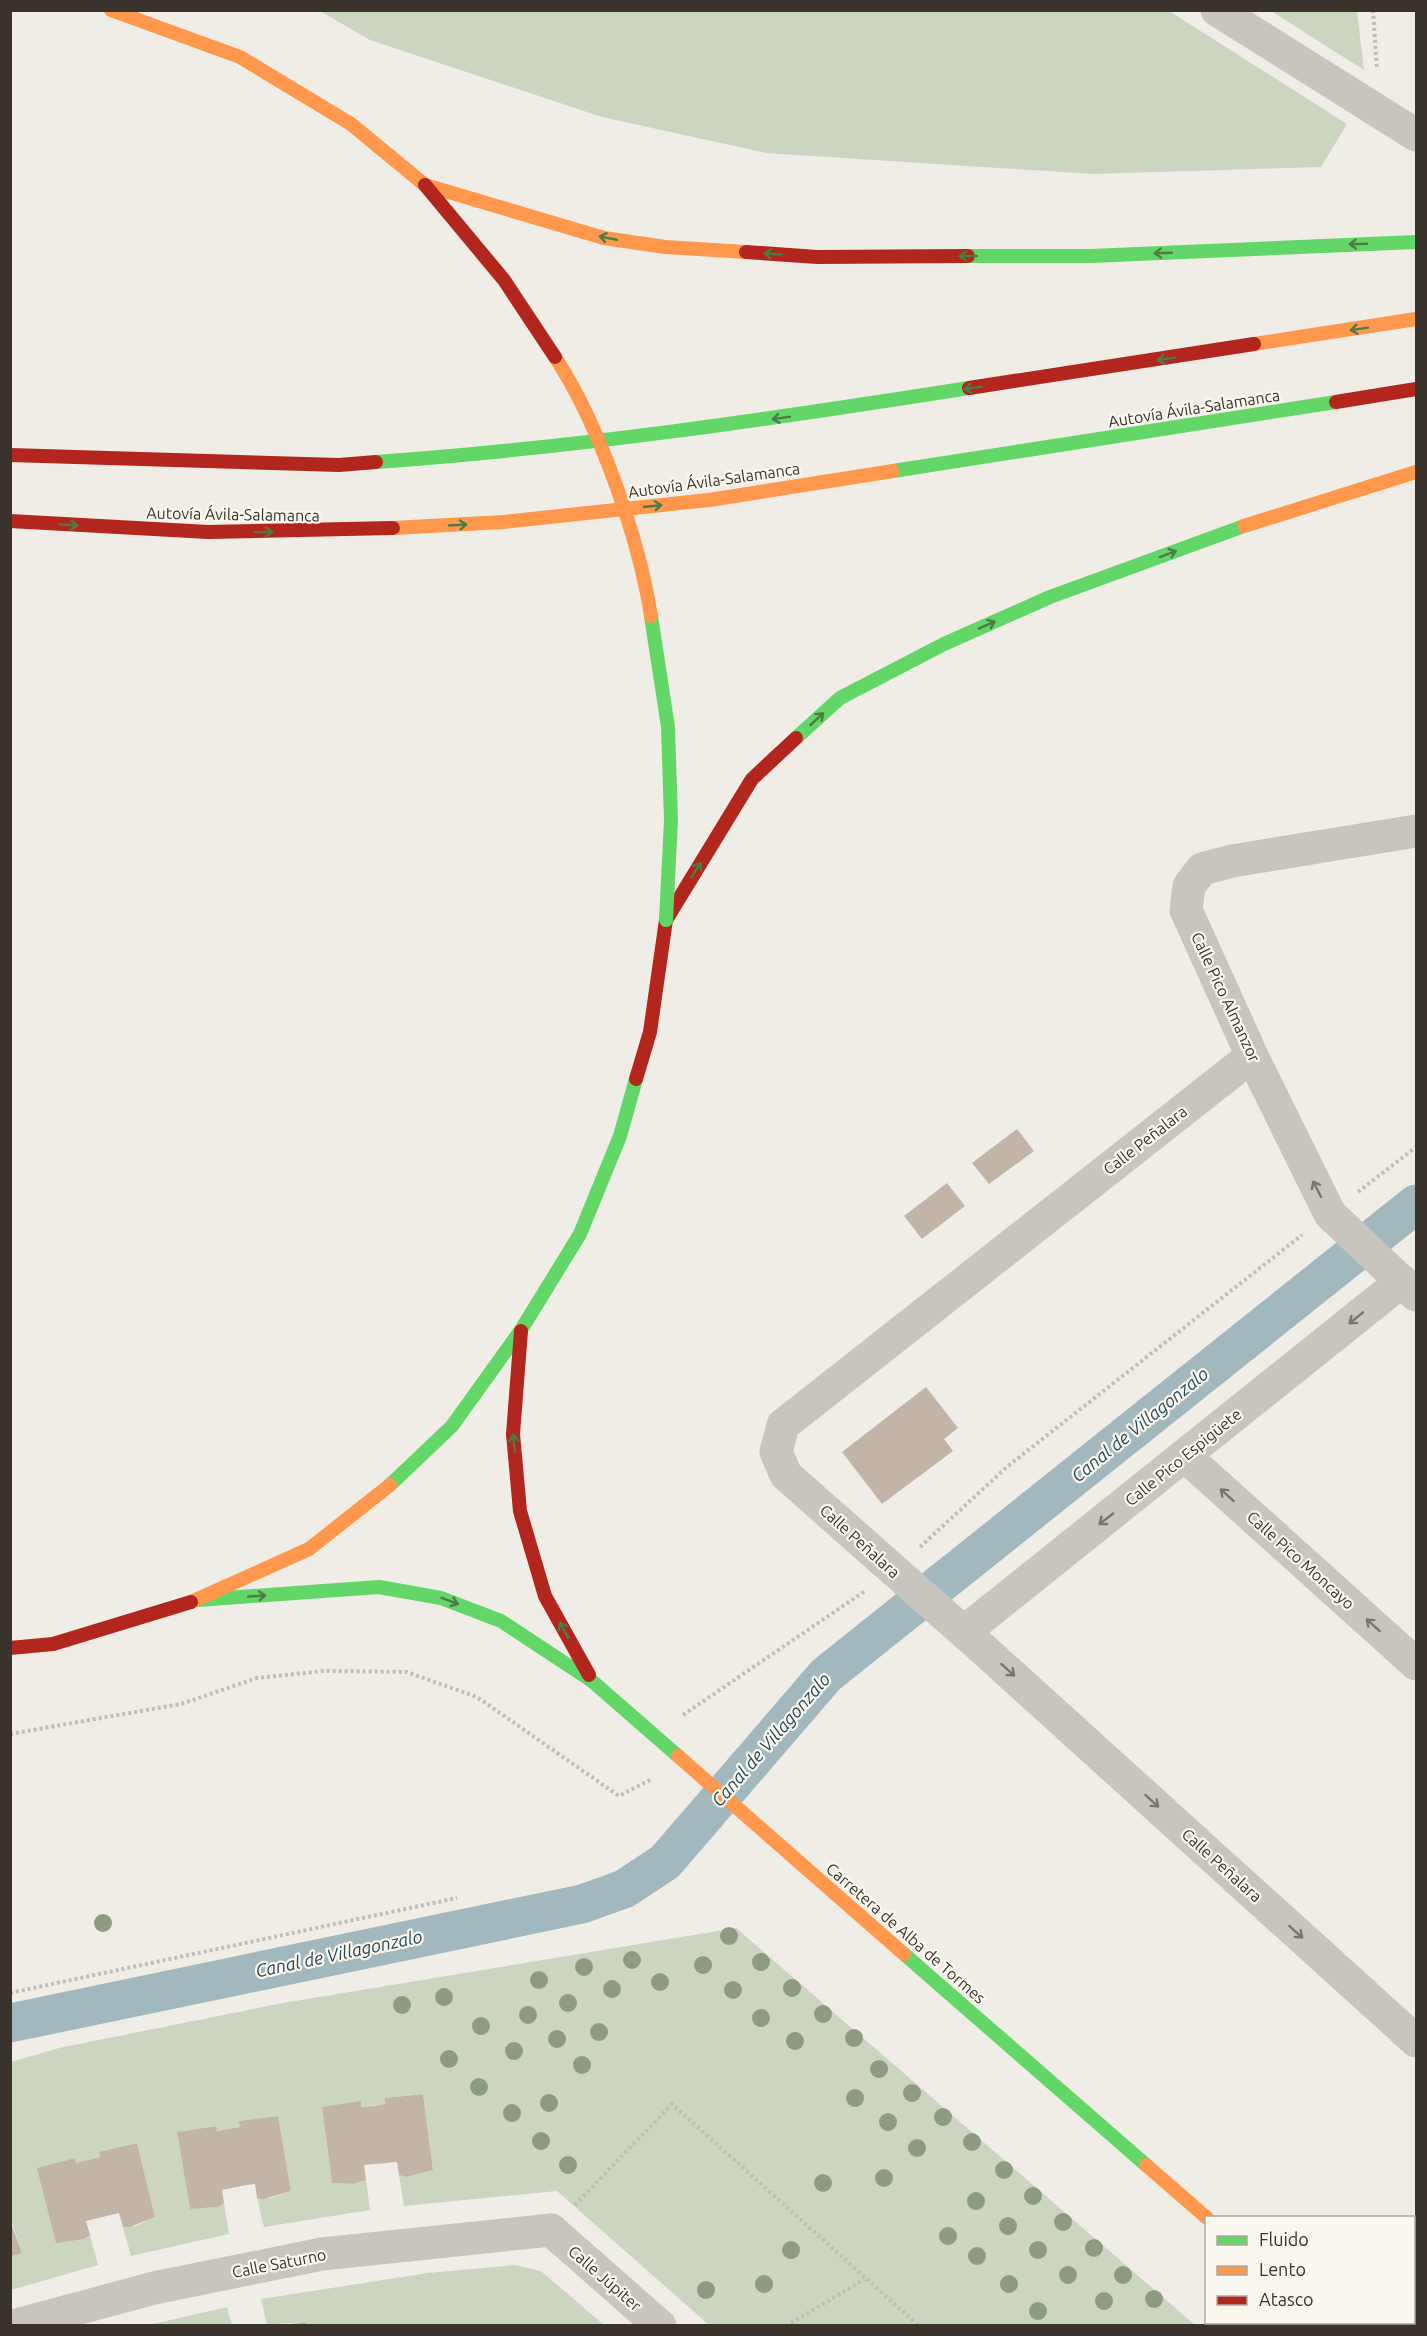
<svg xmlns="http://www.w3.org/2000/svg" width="1427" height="2336" viewBox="0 0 1427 2336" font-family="Ubuntu,sans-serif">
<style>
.green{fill:#ccd5c0}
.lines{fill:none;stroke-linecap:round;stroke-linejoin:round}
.canal{stroke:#a2b8bf;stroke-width:39}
.building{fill:#c2b5a7}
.path{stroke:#c1beb6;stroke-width:4;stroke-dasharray:3 3;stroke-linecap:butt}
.street{stroke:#c8c5be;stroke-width:33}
.fast{stroke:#63d668;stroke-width:14}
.slow{stroke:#ff974d;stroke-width:14}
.jam{stroke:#b3261e;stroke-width:14}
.fast-bridge{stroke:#63d668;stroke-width:14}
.slow-bridge{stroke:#ff974d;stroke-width:14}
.jam-bridge{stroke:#b3261e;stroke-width:14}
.tree{fill:#8f9b81}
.oneway{stroke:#4c7c46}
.oneway2{stroke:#7a756d}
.labels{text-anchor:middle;stroke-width:4.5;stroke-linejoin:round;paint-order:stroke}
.street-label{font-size:16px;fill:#3a332b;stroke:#faf8ee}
.water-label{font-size:18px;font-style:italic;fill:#22495b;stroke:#faf8ee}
</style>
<rect width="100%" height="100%" fill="#efede5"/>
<path class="green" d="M320,11H1169L1347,124L1321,167L1093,174L766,153L602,117L370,40Z
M1271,11H1357L1364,70Z
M736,1928L1195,2325H709L557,2191L404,2206L399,2175L406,2177L433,2170L423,2094L385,2098V2104L361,2107V2102L322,2107L332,2183L353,2184L366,2180L370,2210L264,2227L257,2198H271L291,2191L278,2116L240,2121V2127L217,2131L215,2126L177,2132L190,2208H211L224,2203L229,2234L131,2256L123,2227L136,2226L155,2217L137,2143L99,2152L100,2157L76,2163L75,2158L38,2168L69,2240L84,2239L90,2235L98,2265L11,2290V2257L22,2253L11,2219V2062L59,2048L283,2003Z
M515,2265L541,2271L604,2325L306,2326L304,2322L267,2325L261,2299L428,2273Z
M227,2307L232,2325H149Z"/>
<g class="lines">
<path class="canal" d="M10,2023L582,1904L624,1889L665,1862L826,1675L1416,1204"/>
</g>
<path class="building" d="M1017,1129L1034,1151L989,1184L972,1163Z
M947,1183L965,1206L922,1239L904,1216Z
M926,1387L958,1428L944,1439L953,1451L882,1504L842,1452Z
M423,2094L433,2170L406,2177L399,2175L397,2162L364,2165L366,2180L353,2184L332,2183L322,2107L361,2101V2107L373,2106L385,2104V2098Z
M278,2116L291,2191L264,2199L257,2198L255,2184L246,2185L222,2190L224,2203L218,2207L190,2209L177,2132L216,2126L217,2131L240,2127L239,2121Z
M137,2143L155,2217L130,2227H123L119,2213L86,2221L90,2235L84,2239L56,2243L37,2168L75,2158L76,2163L100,2157L99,2152Z
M10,2220L22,2253L10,2257Z
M305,2322L306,2325H291V2324Z"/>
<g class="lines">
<path class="path" d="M1373,10L1377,69
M1358,1192L1416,1147
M920,1547L1008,1466L1302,1235
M683,1715L865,1591
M10,1734L181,1704L257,1678L323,1671L407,1672L477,1697L619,1796L650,1780
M10,1993L457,1898
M575,2205L672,2104L919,2326
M786,2326L865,2279"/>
<path class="street" d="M1217,10L1416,135
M1416,831L1232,861L1202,869L1189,886L1186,910L1252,1056L1330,1214L1416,1295
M1252,1056L783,1425L776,1452L786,1475L983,1649L1416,2041
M1185,1456L1416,1664
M964,1632L1402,1281
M13,2326L154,2288L322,2254L551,2230L660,2326"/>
<path class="fast" d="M968,256H1091L1416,242
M376,462C575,448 771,419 969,388
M893,471L1336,402
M796,738L840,698L944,644L1050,597L1244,526
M390,1485L452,1426L521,1330L580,1234L620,1136L636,1079
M198,1600L379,1587L441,1598L501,1621L592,1681L678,1756
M904,1954L1146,2165
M1414,2286L1416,2287
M1274,2322L1276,2326"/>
<path class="slow" d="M111,10L240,57L351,124L425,185
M425,185L604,238L665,247L746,252
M1254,344L1416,319
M1244,526L1416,472
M393,528L503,522L709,500L893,471
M191,1602L309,1549L390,1485
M678,1756L904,1954
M1146,2165L1207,2218
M1301,2326L1303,2322"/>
<path class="jam" d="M746,252L817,257L968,256
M969,388L1254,344
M1336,402L1416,389
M10,455L339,465L376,462
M10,521L208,532L393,528
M666,920L752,779L796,738
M636,1079L650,1032L666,920
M521,1331L513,1434L520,1511L545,1596L589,1675
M10,1648L53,1644L191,1602"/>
<path class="fast-bridge" d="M651,616L668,727L671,820L666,920"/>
<path class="slow-bridge" d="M555,357C599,424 639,538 651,616"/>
<path class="jam-bridge" d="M425,185L504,280L555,357"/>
</g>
<g class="tree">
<circle cx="103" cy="1923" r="9"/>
<circle cx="729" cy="1936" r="9"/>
<circle cx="632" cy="1960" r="9"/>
<circle cx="761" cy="1962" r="9"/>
<circle cx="703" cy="1965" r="9"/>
<circle cx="584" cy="1967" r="9"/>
<circle cx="539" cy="1980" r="9"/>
<circle cx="660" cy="1982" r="9"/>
<circle cx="792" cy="1988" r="9"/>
<circle cx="612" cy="1989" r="9"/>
<circle cx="733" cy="1990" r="9"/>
<circle cx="444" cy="1997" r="9"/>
<circle cx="568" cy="2003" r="9"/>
<circle cx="402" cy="2005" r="9"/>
<circle cx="823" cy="2014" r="9"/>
<circle cx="528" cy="2015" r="9"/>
<circle cx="761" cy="2018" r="9"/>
<circle cx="481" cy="2026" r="9"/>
<circle cx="599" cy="2032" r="9"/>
<circle cx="854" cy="2038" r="9"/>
<circle cx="557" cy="2039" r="9"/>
<circle cx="795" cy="2041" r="9"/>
<circle cx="514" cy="2051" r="9"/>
<circle cx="449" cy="2059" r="9"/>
<circle cx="582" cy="2065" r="9"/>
<circle cx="879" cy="2069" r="9"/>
<circle cx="479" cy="2087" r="9"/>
<circle cx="912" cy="2093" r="9"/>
<circle cx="855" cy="2098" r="9"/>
<circle cx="549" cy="2103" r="9"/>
<circle cx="512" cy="2113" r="9"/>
<circle cx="943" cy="2117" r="9"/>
<circle cx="888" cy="2122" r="9"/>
<circle cx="541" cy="2141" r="9"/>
<circle cx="972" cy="2142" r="9"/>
<circle cx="917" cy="2148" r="9"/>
<circle cx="568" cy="2165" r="9"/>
<circle cx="1004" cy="2170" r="9"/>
<circle cx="884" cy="2178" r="9"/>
<circle cx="823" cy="2183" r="9"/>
<circle cx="1033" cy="2196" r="9"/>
<circle cx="976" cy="2201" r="9"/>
<circle cx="1063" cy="2222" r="9"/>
<circle cx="1008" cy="2226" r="9"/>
<circle cx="948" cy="2236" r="9"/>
<circle cx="1094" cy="2248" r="9"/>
<circle cx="791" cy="2250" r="9"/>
<circle cx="1038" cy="2250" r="9"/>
<circle cx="977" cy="2256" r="9"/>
<circle cx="1068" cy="2275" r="9"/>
<circle cx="1123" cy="2275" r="9"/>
<circle cx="764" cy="2284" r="9"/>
<circle cx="1009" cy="2284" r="9"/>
<circle cx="706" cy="2290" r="9"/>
<circle cx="1154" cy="2299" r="9"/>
<circle cx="1104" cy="2301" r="9"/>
<circle cx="1038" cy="2311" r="9"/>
</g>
<defs><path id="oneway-shaft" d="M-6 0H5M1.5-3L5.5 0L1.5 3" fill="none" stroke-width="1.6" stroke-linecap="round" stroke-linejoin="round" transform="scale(1.5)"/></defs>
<g class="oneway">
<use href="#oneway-shaft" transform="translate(608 238) rotate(-169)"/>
<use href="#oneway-shaft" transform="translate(1358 244) rotate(178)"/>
<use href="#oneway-shaft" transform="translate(1163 253) rotate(178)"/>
<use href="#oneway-shaft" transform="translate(773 254) rotate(-176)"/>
<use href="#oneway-shaft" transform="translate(968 256) rotate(180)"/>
<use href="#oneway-shaft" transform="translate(1359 329) rotate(171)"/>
<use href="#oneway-shaft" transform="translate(1166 359) rotate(171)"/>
<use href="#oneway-shaft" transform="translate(973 388) rotate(171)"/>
<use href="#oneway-shaft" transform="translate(781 418) rotate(171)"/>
<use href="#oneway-shaft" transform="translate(653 506) rotate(-6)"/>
<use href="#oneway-shaft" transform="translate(69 525) rotate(3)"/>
<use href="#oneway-shaft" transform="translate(458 525) rotate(-3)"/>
<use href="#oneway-shaft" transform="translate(264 532) rotate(-1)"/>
<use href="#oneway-shaft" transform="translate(1168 554) rotate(-20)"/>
<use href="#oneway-shaft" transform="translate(987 625) rotate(-24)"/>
<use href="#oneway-shaft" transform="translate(817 719) rotate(-43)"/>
<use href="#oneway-shaft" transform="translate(696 870) rotate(-58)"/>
<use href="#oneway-shaft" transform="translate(514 1443) rotate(-95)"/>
<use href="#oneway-shaft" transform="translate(257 1596) rotate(-4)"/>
<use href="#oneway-shaft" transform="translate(450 1601) rotate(20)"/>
<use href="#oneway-shaft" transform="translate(564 1630) rotate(-119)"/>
</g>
<g class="oneway2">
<use href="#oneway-shaft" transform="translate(1317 1189) rotate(-117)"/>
<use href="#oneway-shaft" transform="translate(1356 1318) rotate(141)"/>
<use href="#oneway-shaft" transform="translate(1227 1495) rotate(-138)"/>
<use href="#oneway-shaft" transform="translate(1106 1519) rotate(142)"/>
<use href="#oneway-shaft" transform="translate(1373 1625) rotate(-138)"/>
<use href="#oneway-shaft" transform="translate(1008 1670) rotate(42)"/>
<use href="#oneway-shaft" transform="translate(1152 1801) rotate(42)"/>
<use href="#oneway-shaft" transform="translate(1296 1932) rotate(42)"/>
</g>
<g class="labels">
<g class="street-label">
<text transform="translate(1194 408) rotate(-9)" y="6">Autovía Ávila-Salamanca</text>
<text transform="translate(714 480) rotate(-8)" y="6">Autovía Ávila-Salamanca</text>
<text transform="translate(233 514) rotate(1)" y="6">Autovía Ávila-Salamanca</text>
<text transform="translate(1226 997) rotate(65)" y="6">Calle Pico Almanzor</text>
<text transform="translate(1145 1140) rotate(-38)" y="6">Calle Peñalara</text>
<text transform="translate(1183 1457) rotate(-39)" y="6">Calle Pico Espigüete</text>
<text transform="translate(860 1541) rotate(42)" y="6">Calle Peñalara</text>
<text transform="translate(1301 1560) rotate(42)" y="6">Calle Pico Moncayo</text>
<text transform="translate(1222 1865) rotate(42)" y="6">Calle Peñalara</text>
<text transform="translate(906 1933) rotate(41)" y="6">Carretera de Alba de Tormes</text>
<text transform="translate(279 2263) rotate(-11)" y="6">Calle Saturno</text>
<text transform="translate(605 2278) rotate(41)" y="6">Calle Júpiter</text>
</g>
<g class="water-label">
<text transform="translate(1140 1425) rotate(-39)" y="6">Canal de Villagonzalo</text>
<text transform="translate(771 1740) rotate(-49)" y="6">Canal de Villagonzalo</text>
<text transform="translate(339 1954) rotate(-12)" y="6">Canal de Villagonzalo</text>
</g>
</g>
<rect width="1427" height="2336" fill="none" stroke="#3a332b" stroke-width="24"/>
<rect x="1205" y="2216" width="210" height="108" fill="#faf8ee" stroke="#ada9a0" stroke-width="1.5"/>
<rect x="1217" y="2236" width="30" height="9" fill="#63d668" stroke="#ada9a0" stroke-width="1.5"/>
<text x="1259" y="2246" font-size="18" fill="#3a332b">Fluido</text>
<rect x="1217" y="2266" width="30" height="9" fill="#ff974d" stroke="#ada9a0" stroke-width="1.5"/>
<text x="1259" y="2276" font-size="18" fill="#3a332b">Lento</text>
<rect x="1217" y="2296" width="30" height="9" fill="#b3261e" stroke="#ada9a0" stroke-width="1.5"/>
<text x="1259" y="2306" font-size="18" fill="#3a332b">Atasco</text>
</svg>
